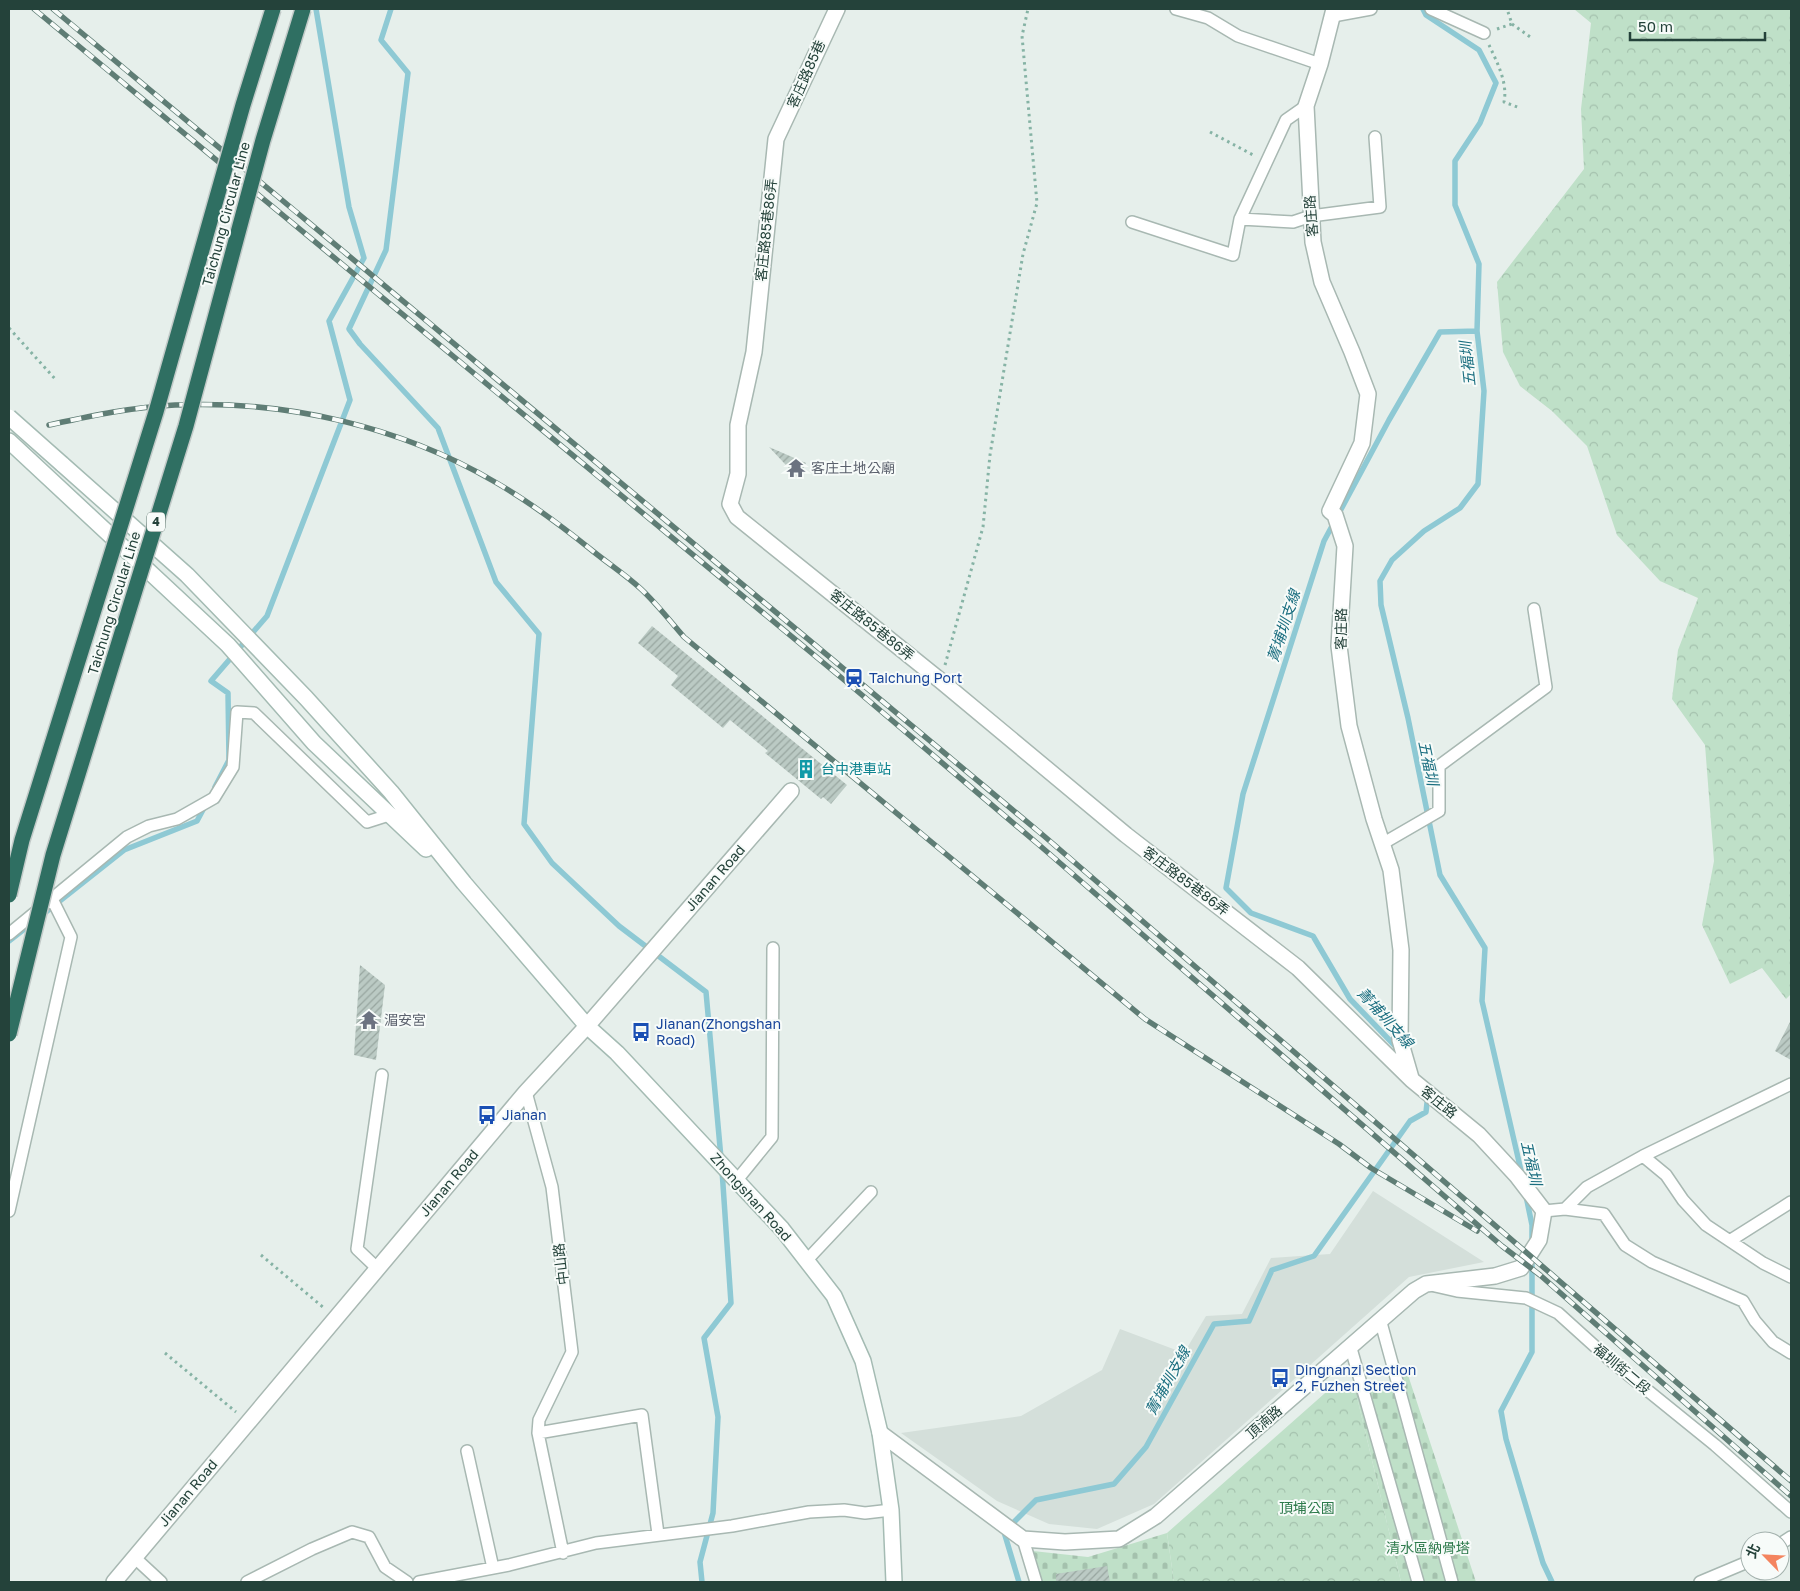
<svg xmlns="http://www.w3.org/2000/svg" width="1800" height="1591" viewBox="0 0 1800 1591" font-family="'Golos Text','Noto Sans TC',sans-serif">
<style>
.built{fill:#d4dfda}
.forest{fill:url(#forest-crowns)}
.cemetery{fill:url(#cemetery-stones)}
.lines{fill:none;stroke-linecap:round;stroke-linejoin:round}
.stream{stroke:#8ec9d4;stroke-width:5.5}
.building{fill:url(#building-hatch)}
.lane-casing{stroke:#a8b8b2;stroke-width:14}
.street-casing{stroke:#a8b8b2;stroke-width:18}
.secondary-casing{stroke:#a4bbb3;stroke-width:18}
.path{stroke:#86b3a5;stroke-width:3;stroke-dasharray:2.5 4;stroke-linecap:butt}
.lane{stroke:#fff;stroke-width:11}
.street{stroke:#fff;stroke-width:15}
.secondary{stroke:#fff;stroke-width:15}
.rail-casing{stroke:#5f7d75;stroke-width:5.5}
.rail{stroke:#f7fbf9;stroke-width:4;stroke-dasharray:11;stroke-linecap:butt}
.secondary-bridge-casing{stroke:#a4bbb3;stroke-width:18;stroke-linecap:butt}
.highway-bridge-casing{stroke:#c2cac8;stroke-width:18;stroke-linecap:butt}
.secondary-bridge{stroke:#fff;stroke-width:15}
.highway-bridge{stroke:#2f6f62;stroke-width:15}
.labels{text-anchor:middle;stroke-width:4;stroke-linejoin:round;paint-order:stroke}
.shield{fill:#f7fbf9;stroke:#637a73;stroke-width:1}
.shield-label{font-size:12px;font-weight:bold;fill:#24423a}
.street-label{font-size:14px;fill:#24423a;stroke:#f7fbf9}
.worship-label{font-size:14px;fill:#5b616d;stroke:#f7fbf9;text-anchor:start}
.transit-label{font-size:14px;fill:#164399;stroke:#f7fbf9;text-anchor:start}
.culture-label{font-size:14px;fill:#0d838f;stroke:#f7fbf9;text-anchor:start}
.park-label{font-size:14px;fill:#2d7a4b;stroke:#f7fbf9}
.water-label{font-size:15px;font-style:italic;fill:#1c6f80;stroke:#f7fbf9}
</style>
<defs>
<pattern id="forest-crowns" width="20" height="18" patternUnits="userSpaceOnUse" patternTransform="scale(1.25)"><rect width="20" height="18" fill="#bfe0c8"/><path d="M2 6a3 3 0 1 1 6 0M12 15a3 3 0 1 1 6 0" fill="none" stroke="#a4c1ad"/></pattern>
<pattern id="cemetery-stones" width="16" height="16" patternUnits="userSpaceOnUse" patternTransform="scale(1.25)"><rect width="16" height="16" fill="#bfe0c8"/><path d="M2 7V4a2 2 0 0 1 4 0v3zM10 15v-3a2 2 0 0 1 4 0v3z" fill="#a4c1ad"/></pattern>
<pattern id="building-hatch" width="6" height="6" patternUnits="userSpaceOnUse" patternTransform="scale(1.25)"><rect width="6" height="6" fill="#bbcac4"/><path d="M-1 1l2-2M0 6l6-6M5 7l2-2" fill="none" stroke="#98a6a0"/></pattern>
</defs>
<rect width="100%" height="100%" fill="#e6efeb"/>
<path class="built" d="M1373,1191L1484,1262L1409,1277L1154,1504L1097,1529L1049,1524L997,1501L901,1433L1021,1416L1102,1370L1120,1329L1184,1353L1206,1316L1242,1314L1271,1258L1330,1254Z"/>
<path class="forest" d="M1574,9H1791V994L1786,999L1762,968L1730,984L1702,925L1714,861L1705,745L1672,699L1678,650L1698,598L1660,581L1617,535L1587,446L1552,411L1520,386L1503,352L1497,282L1584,169L1581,109L1591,23Z
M1333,1386L1356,1393L1401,1582H1174L1167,1533Z"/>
<path class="cemetery" d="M1408,1375L1476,1582H1401L1356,1393Z
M1167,1533L1174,1582H1041L1033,1551L1088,1557Z"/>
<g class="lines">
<path class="stream" d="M391,9L381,40L408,73L386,250L349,329L360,344L438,428L496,582L539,634L524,824L552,863L619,926L706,992L721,1158
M1423,9L1426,15L1479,50L1496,83L1480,123L1455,161V205L1479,264L1477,331L1484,391L1478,484L1460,508L1424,531L1392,560L1380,581L1381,605L1408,718L1440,875L1485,948L1482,1001L1522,1175
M215,787L229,760L228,693L211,681L267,616L350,400L329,321L364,258L349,207L316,9
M42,915L124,850L197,821L205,806
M9,941L32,923
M1398,1049L1350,999L1313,936L1251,913L1226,888L1243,794L1324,541L1389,420L1440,332L1477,331
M1526,1196L1532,1225V1241
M1532,1258V1352L1501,1411L1506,1439L1543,1563L1552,1582
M702,1582L700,1562L713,1513L718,1417L704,1338L731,1303L722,1170
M1019,1582L1004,1532L1036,1500L1114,1484L1146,1447L1214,1324L1249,1321L1272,1270L1314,1256L1410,1121L1426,1112L1428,1094"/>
</g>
<path class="building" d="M769,447L806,463L799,479Z
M652,626L847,785L831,804L823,797L821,799L765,753L768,751L730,720L723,728L671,685L678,676L638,643Z
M360,965L385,985L376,1060L354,1055Z
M1791,1020V1060L1775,1051Z
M1107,1566L1110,1582H1056V1574Z"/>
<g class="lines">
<g class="lane-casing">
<path id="lane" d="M1176,9L1208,18L1238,36L1320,64
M1431,9L1484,33
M1333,16L1371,9
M1240,219L1286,120L1306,106
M1132,222L1233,255L1240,219L1293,222L1311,216L1380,207L1375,137
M1382,844L1439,811V766L1546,687L1534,609
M9,934L127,837L149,826L177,819L214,798L233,767L237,712L254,713L367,822L392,814
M526,1092L552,1187L572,1352L539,1420L538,1433L563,1553
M1643,1156L1791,1084
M737,1180L772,1137L773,948
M1565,1209L1604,1214L1625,1245L1652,1262L1743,1301L1755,1321L1773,1342L1791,1353
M9,1211L71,937L52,899
M1544,1211L1565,1209L1587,1187L1643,1156L1666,1175L1683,1200L1706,1225L1763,1263L1791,1277
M1731,1240L1791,1202
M807,1260L871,1192
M378,1269L357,1249L382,1075
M1435,1286L1457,1291L1526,1298L1558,1313L1610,1360L1715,1445L1791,1512
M1380,1319L1452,1582
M1350,1345L1418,1582
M538,1433L642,1415L658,1534
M467,1451L493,1568
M1023,1539L1036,1582
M1780,1544L1791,1537
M134,1557L161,1582
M247,1582L312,1549L352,1532L369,1537L385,1567L407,1582
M419,1582L509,1565L596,1543L732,1526L809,1512L844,1510L865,1513L891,1510
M1700,1582L1750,1561"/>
</g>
<g class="street-casing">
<path id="street" d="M837,9L776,139L754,352L738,425V474L730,504L737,517L941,681L1126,835L1298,968L1412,1080L1479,1135L1517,1176L1544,1211L1539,1240L1521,1268L1495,1276L1426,1284L1414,1291L1156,1516L1119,1539L1065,1542L1023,1539L880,1433
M1334,9L1320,64L1306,106L1313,242L1322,282L1352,352L1368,394L1362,443L1330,511L1335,515L1345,546L1339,646L1349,726L1374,819L1391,870L1401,950L1400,1040L1411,1078
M114,1582L526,1092L587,1026L791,791"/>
</g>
<g class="secondary-casing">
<path id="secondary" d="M9,441L228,645L314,743L426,849
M62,464L187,575L306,698L391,792L464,883L587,1026L617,1053L782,1229L834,1296L863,1361L880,1433L891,1510L894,1582"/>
</g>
<path class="path" d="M1512,24L1533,39
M1497,29L1512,24L1507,9
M1489,45C1497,62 1508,83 1504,102L1520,108
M1210,132L1255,156
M9,328L57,381
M945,665L983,527L990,455L1023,254L1037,203L1022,36L1028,9
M261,1255L324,1308
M165,1353L236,1412"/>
<use href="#lane" class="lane"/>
<use href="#street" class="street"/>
<use href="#secondary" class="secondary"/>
<g class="rail-casing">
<path id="rail" d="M34,9L849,684L1038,844L1502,1246L1540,1275L1791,1496
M53,9L1044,836L1791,1481
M49,425C91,416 132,407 175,405C285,400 400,426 495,482C530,502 563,527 594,552C609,564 627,576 641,589C657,604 670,621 684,637L1145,1019L1339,1144L1371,1168L1477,1231"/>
</g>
<use href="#rail" class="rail"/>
<g class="secondary-bridge-casing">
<path id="secondary-bridge" d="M9,417L62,464"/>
</g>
<g class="highway-bridge-casing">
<path id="highway-bridge" d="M9,895L22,840L156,412L243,105L273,9
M9,1034L53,855L186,426L263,140L303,9"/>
</g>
<use href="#secondary-bridge" class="secondary-bridge"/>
<use href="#highway-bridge" class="highway-bridge"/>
</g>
<defs>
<g id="temple-bare" transform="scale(1.5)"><path d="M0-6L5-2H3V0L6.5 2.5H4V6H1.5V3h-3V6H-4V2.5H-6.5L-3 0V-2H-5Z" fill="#6b7280" stroke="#f7fbf9" stroke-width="2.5" paint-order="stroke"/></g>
<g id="station-bare" transform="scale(1.5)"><path d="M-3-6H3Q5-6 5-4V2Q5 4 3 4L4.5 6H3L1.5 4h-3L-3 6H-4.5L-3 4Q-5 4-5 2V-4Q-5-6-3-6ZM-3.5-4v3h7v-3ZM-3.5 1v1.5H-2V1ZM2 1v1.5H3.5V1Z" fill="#1a4fb4" stroke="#f7fbf9" stroke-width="2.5" paint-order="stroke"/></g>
<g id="building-bare" transform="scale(1.5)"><path d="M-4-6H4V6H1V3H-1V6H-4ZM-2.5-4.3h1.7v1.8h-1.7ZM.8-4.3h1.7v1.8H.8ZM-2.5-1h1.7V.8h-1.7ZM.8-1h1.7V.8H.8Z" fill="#0f9aa8" stroke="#f7fbf9" stroke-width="2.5" paint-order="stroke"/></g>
<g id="bus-bare" transform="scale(1.5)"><path d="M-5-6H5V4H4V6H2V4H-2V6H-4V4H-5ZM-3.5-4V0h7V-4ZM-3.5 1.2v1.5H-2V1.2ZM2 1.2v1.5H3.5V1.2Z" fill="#1a4fb4" stroke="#f7fbf9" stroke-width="2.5" paint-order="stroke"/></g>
</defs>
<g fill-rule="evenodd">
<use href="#temple-bare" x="796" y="468"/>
<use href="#station-bare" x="854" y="678"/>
<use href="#building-bare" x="806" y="769"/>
<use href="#temple-bare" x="369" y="1020"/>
<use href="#bus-bare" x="641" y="1032"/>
<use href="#bus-bare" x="487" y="1115"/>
<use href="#bus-bare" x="1280" y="1378"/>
</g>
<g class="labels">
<rect class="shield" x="147" y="512.5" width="18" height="19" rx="4"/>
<g class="shield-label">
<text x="156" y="526">4</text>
</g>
<g class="street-label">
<text transform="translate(806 74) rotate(-66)" y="5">客庄路85巷</text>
<text transform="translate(226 214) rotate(-75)" y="5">Taichung Circular Line</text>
<text transform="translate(1311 216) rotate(-94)" y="5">客庄路</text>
<text transform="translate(766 230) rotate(-84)" y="5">客庄路85巷86弄</text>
<text transform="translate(114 603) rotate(-73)" y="5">Taichung Circular Line</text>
<text transform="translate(872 625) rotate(39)" y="5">客庄路85巷86弄</text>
<text transform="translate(1341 629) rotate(-89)" y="5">客庄路</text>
<text transform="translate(715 878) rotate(-49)" y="5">Jianan Road</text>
<text transform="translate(1186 881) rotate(37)" y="5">客庄路85巷86弄</text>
<text transform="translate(1439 1102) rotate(39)" y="5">客庄路</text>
<text transform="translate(449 1183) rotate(-50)" y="5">Jianan Road</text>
<text transform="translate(751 1197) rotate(48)" y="5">Zhongshan Road</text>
<text transform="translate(561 1264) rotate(-97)" y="5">中山路</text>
<text transform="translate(1622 1369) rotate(40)" y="5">福圳街二段</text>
<text transform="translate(1264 1422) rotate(-41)" y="5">頂湳路</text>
<text transform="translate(188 1493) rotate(-50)" y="5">Jianan Road</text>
</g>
<g class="worship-label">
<text x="811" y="473">客庄土地公廟</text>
<text x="384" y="1025">湄安宮</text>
</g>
<g class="transit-label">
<text x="869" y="683">Taichung Port</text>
<text x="656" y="1029">Jianan(Zhongshan<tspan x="656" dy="16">Road)</tspan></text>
<text x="502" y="1120">Jianan</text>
<text x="1295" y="1375">Dingnanzi Section<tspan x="1295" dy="16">2, Fuzhen Street</tspan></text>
</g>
<g class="culture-label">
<text x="821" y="774">台中港車站</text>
</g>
<g class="park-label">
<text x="1307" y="1513">頂埔公園</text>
<text x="1428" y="1553">清水區納骨塔</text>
</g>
<g class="water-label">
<text transform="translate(1468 364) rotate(-96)" y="5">五福圳</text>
<text transform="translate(1284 626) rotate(-72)" y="5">菁埔圳支線</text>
<text transform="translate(1428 763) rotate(78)" y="5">五福圳</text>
<text transform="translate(1385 1018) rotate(48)" y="5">菁埔圳支線</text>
<text transform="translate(1531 1163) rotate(77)" y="5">五福圳</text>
<text transform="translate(1168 1381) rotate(-61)" y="5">菁埔圳支線</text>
</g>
</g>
<rect width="1800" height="1591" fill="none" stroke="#24423a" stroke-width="20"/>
<g transform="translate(1765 1556) rotate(294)"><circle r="24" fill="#f7fbf9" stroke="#a3b1ad"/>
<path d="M0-4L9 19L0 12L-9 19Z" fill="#f4845f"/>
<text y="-8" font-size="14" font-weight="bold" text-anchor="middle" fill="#24423a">北</text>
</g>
<path d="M1630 32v8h135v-8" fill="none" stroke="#24423a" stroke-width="2.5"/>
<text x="1638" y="32" font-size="15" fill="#24423a" stroke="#f7fbf9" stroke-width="4" paint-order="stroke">50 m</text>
</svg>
